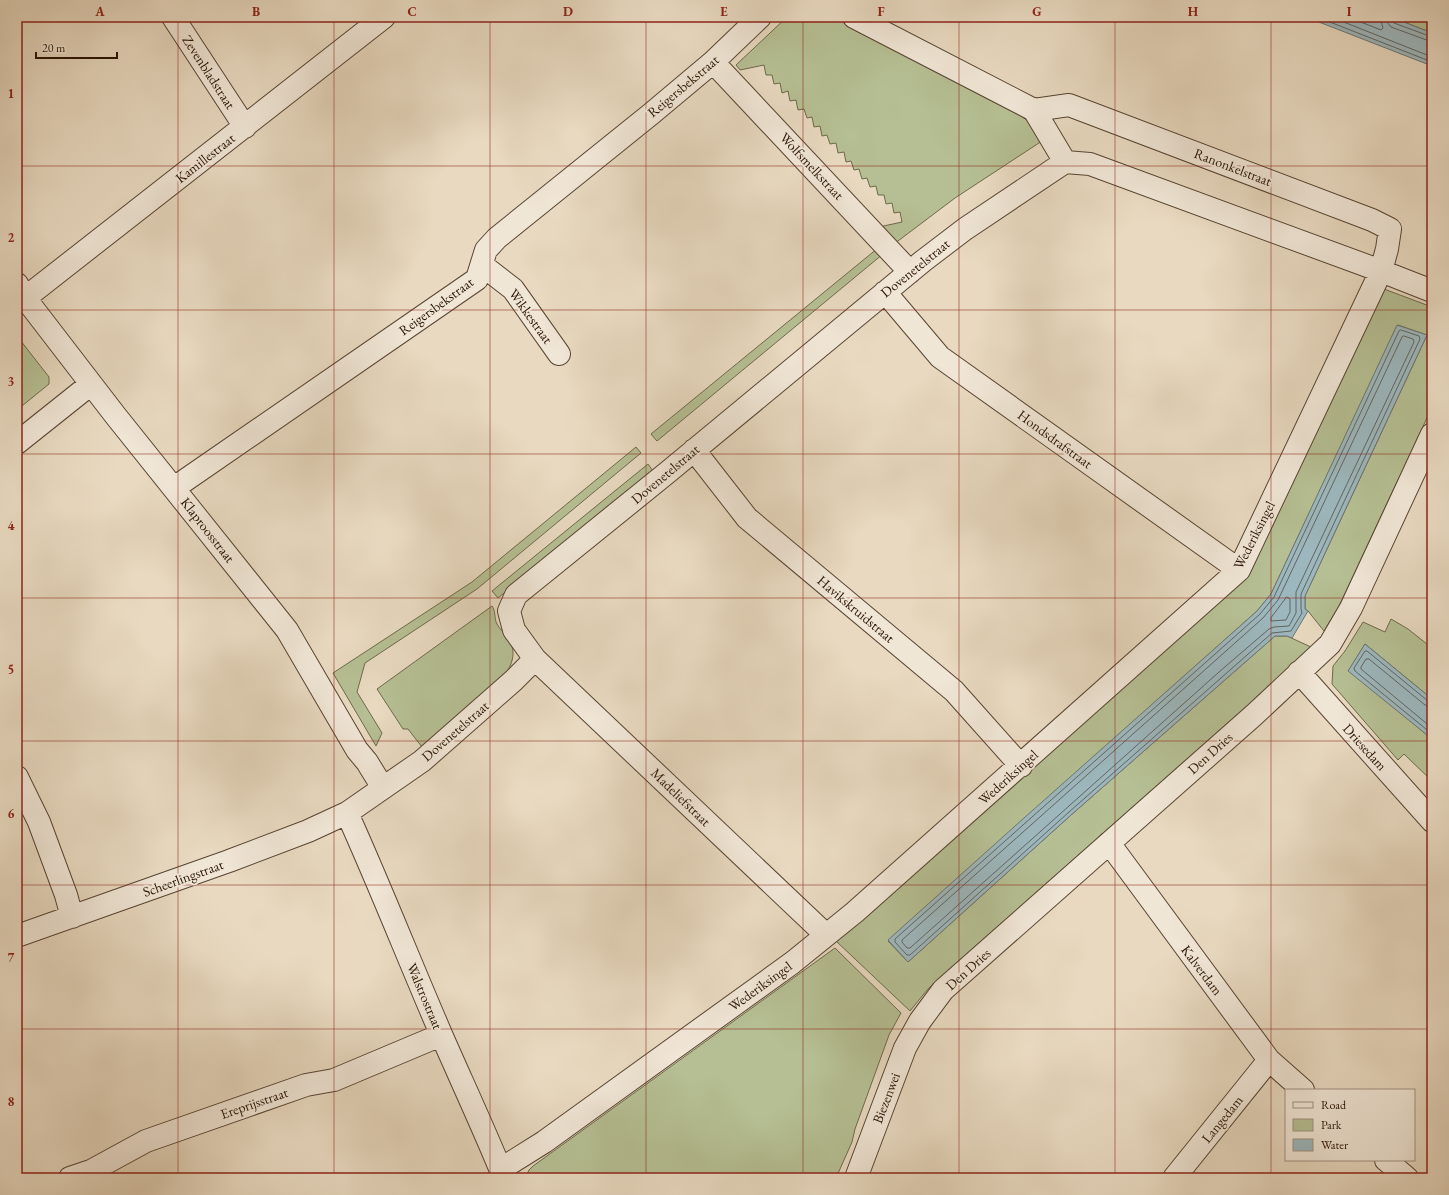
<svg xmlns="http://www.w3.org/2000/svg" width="1449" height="1195" viewBox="0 0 1449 1195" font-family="'EB Garamond',serif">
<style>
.green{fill:#b5bf93;stroke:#6e694a}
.water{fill:#9cb7bd;stroke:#6e7572}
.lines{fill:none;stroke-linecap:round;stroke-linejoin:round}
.shore{stroke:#626560;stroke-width:1}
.minor-casing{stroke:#584432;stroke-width:24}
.minor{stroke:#f0e6d6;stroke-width:22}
.grid{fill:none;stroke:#8f2418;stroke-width:1;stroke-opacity:0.55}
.labels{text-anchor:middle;stroke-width:4;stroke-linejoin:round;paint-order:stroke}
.street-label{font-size:14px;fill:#281302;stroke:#f0e6d6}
.neatline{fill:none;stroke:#8f2418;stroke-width:1.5}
.grid-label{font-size:13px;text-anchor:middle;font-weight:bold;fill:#8f2418}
</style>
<rect width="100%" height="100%" fill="#e8d9c0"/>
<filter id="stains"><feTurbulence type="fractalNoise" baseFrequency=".005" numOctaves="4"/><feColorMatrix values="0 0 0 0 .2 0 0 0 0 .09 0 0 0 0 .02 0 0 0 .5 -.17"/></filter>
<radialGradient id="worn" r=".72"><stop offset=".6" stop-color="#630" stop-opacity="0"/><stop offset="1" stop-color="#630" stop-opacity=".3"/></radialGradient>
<path class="green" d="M787,17H834L1016,112L1029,122L1042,141L955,198L894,244L879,227L902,222L900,212L894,213L892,203L886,204L884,195H878L876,186L870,187L867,178L862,179L859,169L854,170L851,161L846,162L844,152L838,153L836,143L830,144L827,135L822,136L820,126L814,127L812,117L807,118L804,109L798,110L796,100L790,101L788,91L782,93L780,83L774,84L772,75H766L764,65L740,70L736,65Z
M1391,17H1432V33Z
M878,248L883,254L657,441L651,434Z
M1384,289L1432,307V407L1339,606L1324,631L1308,611L1305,609V596L1427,335L1398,325L1271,594L1257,611L888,941L908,962L1071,815L1275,636H1287L1311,647L1308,652L946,972L927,990L910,1011L836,941L1235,587Z
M17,336L49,377V384L17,410Z
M636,447L641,453L477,589L365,663L357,692L382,733L376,746L333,673L472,582Z
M648,464L653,471L498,598L492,591Z
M492,606C496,611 494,619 497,624C500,630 506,634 509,640C516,651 513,663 506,673L422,747L408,729H403L377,689Z
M1391,619L1408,629L1432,648V699L1365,644L1349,670L1432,739V781L1404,754L1398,760L1332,684L1333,666L1345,651L1363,622L1385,632Z
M835,948L901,1013L889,1035L855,1129L852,1142L836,1178H525L529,1170L533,1166Z"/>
<path class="water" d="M1306,17H1391L1432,33V66Z
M1397,325L1427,335L1305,596V609L1308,611L1292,638L1287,636H1275L1071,815L908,962L888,940L1024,818L1257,611L1271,594Z
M1365,644L1432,699V739L1348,671Z"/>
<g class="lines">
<path class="shore" d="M1317,17L1432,62
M1331,17L1432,57
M1348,17L1381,30L1383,28L1380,17
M1386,17L1387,22L1391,27L1432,42
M1391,17V20L1394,23L1432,37
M1401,330L1419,336L1420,339L1301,594V609L1302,613L1291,631L1272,633L1069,812L910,955H907L895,942V939L1260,614L1274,597L1399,331Z
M1404,336L1413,339L1414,342L1296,592V613L1289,626L1274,627L1269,629L1219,672L910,948H907L902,942V940L1263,618L1278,600L1402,337Z
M1287,597L1290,599V612L1286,620L1271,621V618Z
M1432,702L1428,701L1367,651H1365L1354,668L1355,671L1432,734
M1432,707L1425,705L1369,659H1366L1361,667V669L1432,728"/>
<g class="minor-casing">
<path id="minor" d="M173,17L245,127
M854,17L1034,110L1065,162L1090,164L1381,271L1432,291
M713,62L910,272
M482,265L513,289L559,354
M17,284L25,298L115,415L287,630L357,750L367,762L383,788
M885,292L940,357L1239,570
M25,298L384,17
M17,443L91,384
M694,450L747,518L954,691L1021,766
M174,488L477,279L486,250L497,238L651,114L713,62L760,17
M535,659L826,935
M1299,672L1432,821
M17,777L39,822L66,895L72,917
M347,813C380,886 409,960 441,1034C462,1082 484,1129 504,1178
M1109,843L1269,1060L1303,1090
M17,936L229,861L308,831L347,813L422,761L513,681L535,659L514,630L509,611L516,595L668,472L923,261L965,229L1065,162
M1386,1160L1407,1178
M501,1169L544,1142L792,963L855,912L1239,570L1381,271L1387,249L1390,229L1372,220L1069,105L1034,110
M70,1178L91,1171L146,1141L306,1085L334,1080L441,1035
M856,1178L905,1048L920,1021L943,990L1254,715L1330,644L1351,608L1432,434
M1174,1178L1269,1060"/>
</g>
<use href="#minor" class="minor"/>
</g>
<path class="grid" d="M178,17V1178M334,17V1178M490,17V1178M646,17V1178M803,17V1178M959,17V1178M1115,17V1178M1271,17V1178M17,166H1432M17,310H1432M17,454H1432M17,598H1432M17,741H1432M17,885H1432M17,1029H1432"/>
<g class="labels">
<g class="street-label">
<text transform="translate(209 72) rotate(57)" y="5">Zevenbladstraat</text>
<text transform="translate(683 86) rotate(-40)" y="5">Reigersbekstraat</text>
<text transform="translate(205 158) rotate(-38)" y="5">Kamillestraat</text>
<text transform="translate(812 166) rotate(47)" y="5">Wolfsmelkstraat</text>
<text transform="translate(1233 167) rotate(21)" y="5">Ranonkelstraat</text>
<text transform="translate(915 268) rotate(-39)" y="5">Dovenetelstraat</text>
<text transform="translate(436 306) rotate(-36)" y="5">Reigersbekstraat</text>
<text transform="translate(531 316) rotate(54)" y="5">Wikkestraat</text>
<text transform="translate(1055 439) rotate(36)" y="5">Hondsdrafstraat</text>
<text transform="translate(665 474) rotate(-40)" y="5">Dovenetelstraat</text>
<text transform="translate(208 530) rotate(52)" y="5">Klaproosstraat</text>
<text transform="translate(1254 535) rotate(-63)" y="5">Wederiksingel</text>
<text transform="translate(856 609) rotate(40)" y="5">Havikskruidstraat</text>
<text transform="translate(455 731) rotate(-41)" y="5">Dovenetelstraat</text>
<text transform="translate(1365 747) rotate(48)" y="5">Driesedam</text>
<text transform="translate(1210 753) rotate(-42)" y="5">Den Dries</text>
<text transform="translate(1008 777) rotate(-42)" y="5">Wederiksingel</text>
<text transform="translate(681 797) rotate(44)" y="5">Madeliefstraat</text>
<text transform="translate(183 878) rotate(-20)" y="5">Scheerlingstraat</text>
<text transform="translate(968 969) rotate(-42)" y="5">Den Dries</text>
<text transform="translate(1202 970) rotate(53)" y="5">Kalverdam</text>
<text transform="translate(760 986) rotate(-36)" y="5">Wederiksingel</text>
<text transform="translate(425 996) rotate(67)" y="5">Walstrostraat</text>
<text transform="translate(886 1098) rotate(-69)" y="5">Biezenwei</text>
<text transform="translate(254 1103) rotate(-19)" y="5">Ereprijsstraat</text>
<text transform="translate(1222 1119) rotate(-51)" y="5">Langedam</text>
</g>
</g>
<rect width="1449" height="1195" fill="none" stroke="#e8d9c0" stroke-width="44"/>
<rect x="1285" y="1089" width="130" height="72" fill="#f0e6d6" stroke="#a09281"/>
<rect x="1293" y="1102" width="20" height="6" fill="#f0e6d6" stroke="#a09281"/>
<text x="1321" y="1109" font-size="12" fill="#281302">Road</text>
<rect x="1293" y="1119" width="20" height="12" fill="#b5bf93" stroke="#a09281"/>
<text x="1321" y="1129" font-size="12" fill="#281302">Park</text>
<rect x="1293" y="1139" width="20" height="12" fill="#9cb7bd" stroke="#a09281"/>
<text x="1321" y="1149" font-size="12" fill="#281302">Water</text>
<path d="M36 52v6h81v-6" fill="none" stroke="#281302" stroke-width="2"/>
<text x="42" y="52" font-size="12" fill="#281302" stroke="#f0e6d6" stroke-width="3" paint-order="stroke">20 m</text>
<rect x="22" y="22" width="1405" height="1151" class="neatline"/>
<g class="grid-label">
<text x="100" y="16">A</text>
<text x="256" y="16">B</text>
<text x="412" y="16">C</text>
<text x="568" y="16">D</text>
<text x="724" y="16">E</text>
<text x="881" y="16">F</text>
<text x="1037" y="16">G</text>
<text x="1193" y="16">H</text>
<text x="1349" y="16">I</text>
<text x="11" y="98">1</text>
<text x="11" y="242">2</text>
<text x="11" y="386">3</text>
<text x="11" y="530">4</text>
<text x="11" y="674">5</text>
<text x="11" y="818">6</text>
<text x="11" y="962">7</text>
<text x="11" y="1106">8</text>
</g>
<rect width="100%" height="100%" filter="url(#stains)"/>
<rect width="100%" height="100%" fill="url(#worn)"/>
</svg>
